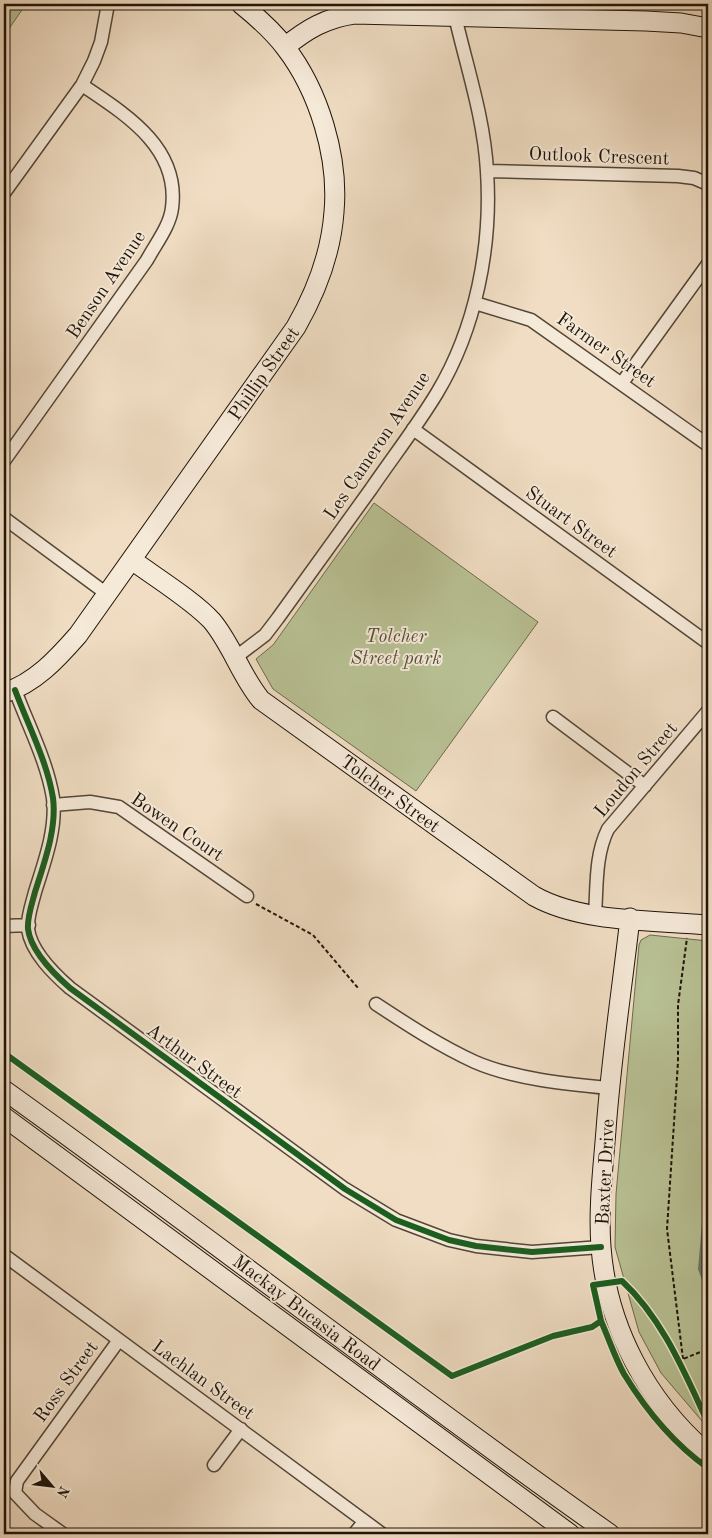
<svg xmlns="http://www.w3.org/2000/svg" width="712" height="1538" viewBox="0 0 712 1538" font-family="'Old Standard TT',serif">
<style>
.green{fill:#b8c194;stroke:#6c6a4e}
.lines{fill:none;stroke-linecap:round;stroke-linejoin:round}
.stream{stroke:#69796f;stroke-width:4}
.street-casing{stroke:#534638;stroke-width:15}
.secondary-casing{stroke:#1f1409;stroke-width:21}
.path{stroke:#1f1409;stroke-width:2;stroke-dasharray:4 2.5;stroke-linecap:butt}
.street{stroke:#f5e9d8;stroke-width:12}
.secondary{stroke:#f5e9d8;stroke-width:19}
.cycleway-casing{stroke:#f5e9d8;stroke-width:9}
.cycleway{stroke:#1b5e20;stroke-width:6}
.labels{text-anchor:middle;stroke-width:4;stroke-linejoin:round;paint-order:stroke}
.street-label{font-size:19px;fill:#1f1409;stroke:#f5e9d8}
.park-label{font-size:19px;font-style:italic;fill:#55513a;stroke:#f5e9d8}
</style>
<rect width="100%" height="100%" fill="#f0ddc3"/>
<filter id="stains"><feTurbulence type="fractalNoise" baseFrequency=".004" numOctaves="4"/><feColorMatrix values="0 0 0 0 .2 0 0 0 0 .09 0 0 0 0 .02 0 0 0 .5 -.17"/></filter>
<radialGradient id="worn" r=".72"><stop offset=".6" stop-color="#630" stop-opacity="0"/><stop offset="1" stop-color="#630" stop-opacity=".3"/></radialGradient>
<path class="green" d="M4,4H26L4,36Z
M374,503L538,622L416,791L273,689L256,659L273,645Z
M650,935L708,941V1428L661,1373L639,1332L615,1247L616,1194L639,945L641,940Z"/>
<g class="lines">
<path class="stream" d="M708,1179L700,1269L708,1290"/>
<g class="street-casing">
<path id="street" d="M487,171L678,176L694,178L708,184
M4,193L82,85L94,61L101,42L108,4
M475,303L531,320L708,445
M622,383L708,264
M413,429L708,643
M4,461L147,260C155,245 170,226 172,208C180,147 125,114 82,85
M4,518L107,594
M236,657L265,635L278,618C309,575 340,532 371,489C393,457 417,426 437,393C476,328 492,246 487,171C484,118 467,68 455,16
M15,690C28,725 47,761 53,798C57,829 44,863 35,892C32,904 27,917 28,929C31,952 54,974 70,988L345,1189L396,1220L449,1240L476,1246L532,1252L601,1247
M553,717L645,786
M53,805L90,802L119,807L247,896
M595,915C597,886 595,855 608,829L708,711
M4,926L29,925
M376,1004C408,1025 440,1046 475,1062C514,1079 567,1084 609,1088
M4,1255L382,1534
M214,1465L241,1429
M63,1534L35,1514L15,1493L17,1481L119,1340
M354,1534L364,1522"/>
</g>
<g class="secondary-casing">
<path id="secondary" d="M285,47C307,29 326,18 354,14L646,21L681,23L708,28
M132,560C155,577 194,601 212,621C232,645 241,676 261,700L534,896C582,923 654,920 708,925
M4,693C35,683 57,659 78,635L296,327C316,292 331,254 334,212C339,157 319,91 285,47C273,31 257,17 241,4
M630,918C622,989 611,1059 606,1130C603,1169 598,1208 601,1247C607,1327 647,1402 708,1454
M4,1090C208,1236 405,1390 610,1534
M4,1117L570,1534"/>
</g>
<path class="path" d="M256,904L313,935L358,988
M683,1359L667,1229L678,1062V1005L687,938
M678,1361L708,1349"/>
<use href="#street" class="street"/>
<use href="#secondary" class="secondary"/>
<g class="cycleway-casing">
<path id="cycleway" d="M15,690C28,725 47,761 53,798C57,829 44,863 35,892C32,904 27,917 28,929C31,952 54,974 70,988L345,1189L396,1220L449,1240L476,1246L532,1252L601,1247
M4,1053L452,1376L553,1336L592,1327L601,1321C609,1339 615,1358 624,1374C646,1410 674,1444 708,1468
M601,1321L593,1285L622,1281C663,1319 685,1374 708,1423"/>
</g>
<use href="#cycleway" class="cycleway"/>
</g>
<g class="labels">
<g class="street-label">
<text transform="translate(599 155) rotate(2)" y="7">Outlook Crescent</text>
<text transform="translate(105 284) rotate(-56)" y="7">Benson Avenue</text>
<text transform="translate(607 349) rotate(35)" y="7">Farmer Street</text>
<text transform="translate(263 373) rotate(-55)" y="7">Phillip Street</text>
<text transform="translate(376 445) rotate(-56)" y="7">Les Cameron Avenue</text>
<text transform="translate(572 521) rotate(36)" y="7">Stuart Street</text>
<text transform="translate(635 769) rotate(-50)" y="7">Loudon Street</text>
<text transform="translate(391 793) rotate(36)" y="7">Tolcher Street</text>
<text transform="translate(178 826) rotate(34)" y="7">Bowen Court</text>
<text transform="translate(195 1060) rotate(36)" y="7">Arthur Street</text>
<text transform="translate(604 1172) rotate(-87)" y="7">Baxter Drive</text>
<text transform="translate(307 1312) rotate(37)" y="7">Mackay Bucasia Road</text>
<text transform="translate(204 1379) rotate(36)" y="7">Lachlan Street</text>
<text transform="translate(65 1381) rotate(-54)" y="7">Ross Street</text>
</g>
<g class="park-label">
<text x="396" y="642">Tolcher<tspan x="396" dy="22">Street park</tspan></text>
</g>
</g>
<rect width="712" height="1538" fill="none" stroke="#f0ddc3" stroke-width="20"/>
<rect x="5" y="5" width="702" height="1528" fill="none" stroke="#1f1409" stroke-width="2.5"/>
<rect x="10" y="10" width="692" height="1518" fill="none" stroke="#1f1409"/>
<g transform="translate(52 1486) rotate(118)" stroke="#f5e9d8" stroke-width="4" paint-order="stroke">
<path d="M0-4L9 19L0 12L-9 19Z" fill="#1f1409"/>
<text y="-8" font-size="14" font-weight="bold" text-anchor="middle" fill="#1f1409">N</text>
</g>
<rect width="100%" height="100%" filter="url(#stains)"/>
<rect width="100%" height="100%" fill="url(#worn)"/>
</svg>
